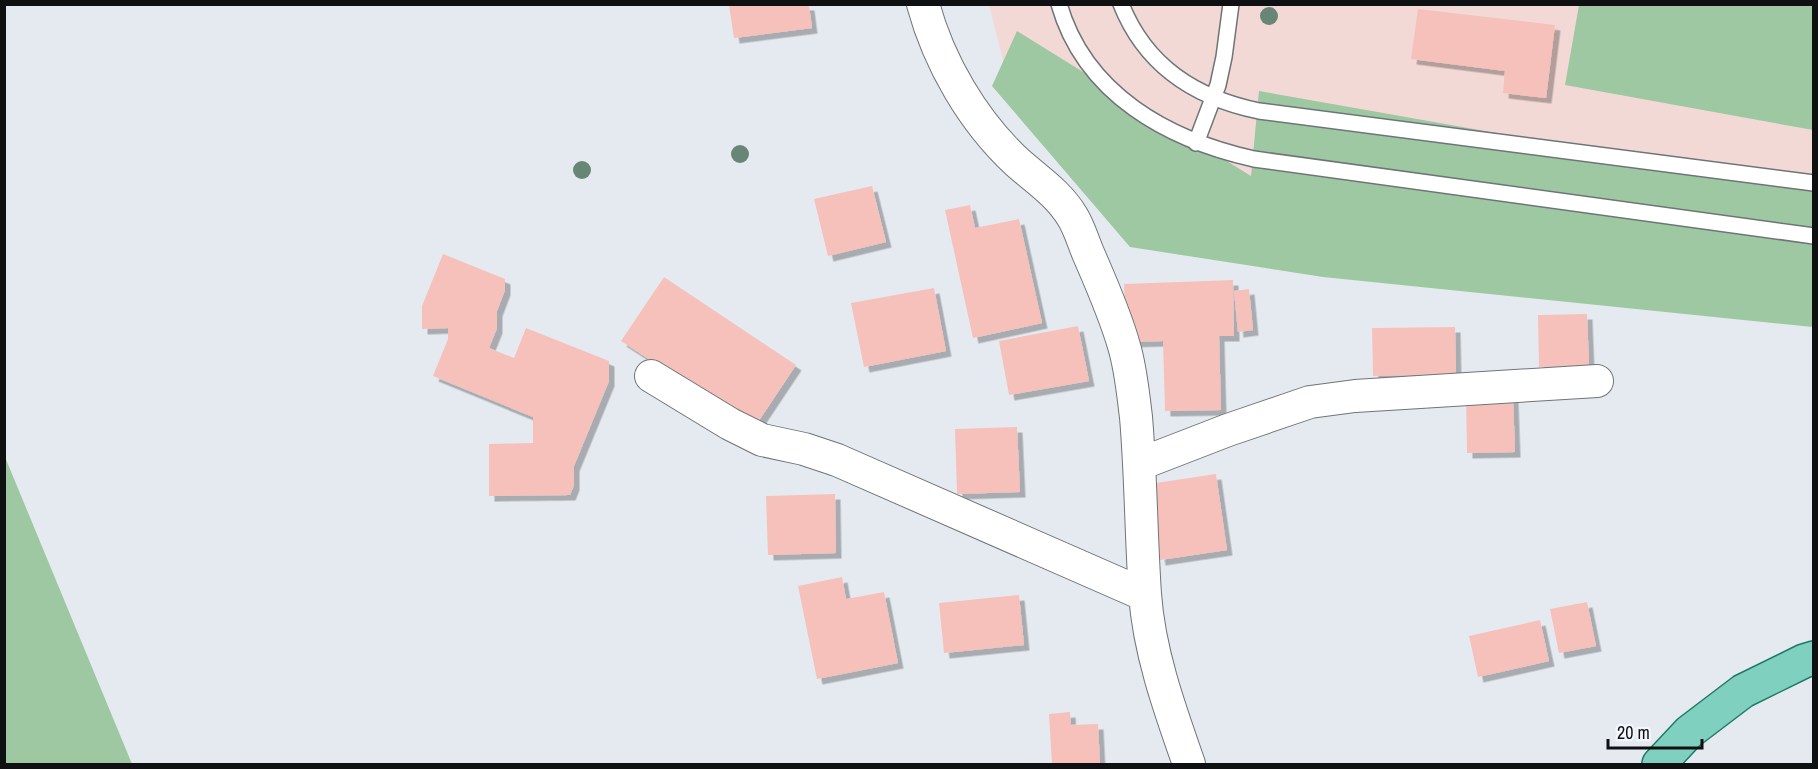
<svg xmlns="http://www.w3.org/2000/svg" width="1818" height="769" viewBox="0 0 1818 769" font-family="'Archivo Narrow',sans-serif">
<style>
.commercial{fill:#f3d9d5}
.green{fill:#9dc8a2}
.building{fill:#f7c1bb;filter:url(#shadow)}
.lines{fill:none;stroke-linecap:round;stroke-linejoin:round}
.lane-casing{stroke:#6f7478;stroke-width:18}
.street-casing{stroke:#6f7478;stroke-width:34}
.primary-casing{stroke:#207966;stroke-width:36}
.lane{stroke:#fff;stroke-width:15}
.street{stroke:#fff;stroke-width:32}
.primary{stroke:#7fd0bf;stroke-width:33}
.tree{fill:#688675}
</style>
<defs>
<filter id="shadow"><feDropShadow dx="5.5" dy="5.5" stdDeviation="0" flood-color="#0004"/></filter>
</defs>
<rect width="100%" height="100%" fill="#e5eaf0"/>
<path class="commercial" d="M989,5H1813V242L1260,256L1003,61Z"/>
<path class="green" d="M1579,5H1813V130L1565,85Z
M1017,31L1251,176L1259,91L1813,189V327L1323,277L1130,247L992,86Z
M5,457L132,764H5Z"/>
<path class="building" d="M729,5H809L812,28L734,38Z
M1418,9L1555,25L1546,98L1503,93L1505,71L1411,59Z
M872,186L886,242L828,256L814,199Z
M970,205L975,228L1019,219L1042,323L973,338L945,210Z
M443,254L505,279V290L497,311V328L489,348L514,358L526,328L609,361V381L574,466V485L570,495L489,496V444L533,443V417L433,376L448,339V328L422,329V306Z
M664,277L796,365L754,428L621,341Z
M1233,280L1234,336H1219L1221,410L1165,411L1163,341L1126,342L1124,284Z
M934,288L946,351L864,367L851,303Z
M1249,289L1253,330L1238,332L1234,291Z
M1587,314L1589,365L1539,367L1538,315Z
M1078,326L1089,381L1009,395L999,341Z
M1455,327L1456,374L1373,376L1372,328Z
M1513,397L1515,452L1467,453L1466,398Z
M1017,427L1020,492L957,494L955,429Z
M1216,474L1227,550L1160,560L1149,484Z
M835,494L836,553L768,555L766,496Z
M842,577L846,599L884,592L898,663L817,679L798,586Z
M1019,595L1024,645L944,653L939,603Z
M1587,602L1596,646L1559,653L1550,609Z
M1540,620L1549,661L1478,677L1469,636Z
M1070,712L1071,725L1098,724L1100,763L1052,764L1049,714Z"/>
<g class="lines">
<g class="lane-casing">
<path id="lane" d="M1059,4C1085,95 1169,140 1254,159L1814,236
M1121,4C1146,67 1196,98 1259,111L1814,183
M1196,143L1218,85L1224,57L1231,4"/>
</g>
<g class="street-casing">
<path id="street" d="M923,4C939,63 973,121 1017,162C1036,179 1058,193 1072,216C1079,227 1083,241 1088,253C1101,283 1115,314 1124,346C1131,369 1133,394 1136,417C1141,476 1141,535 1145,594C1149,652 1170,710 1189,764
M651,376L730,424L762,440L804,449L837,460L1145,595
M1140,464L1228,430L1310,402L1355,396L1597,381"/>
</g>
<g class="primary-casing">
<path id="primary" d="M1659,764L1689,732L1743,691L1804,661L1814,658"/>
</g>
<use href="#lane" class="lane"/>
<use href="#street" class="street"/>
<use href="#primary" class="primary"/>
</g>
<g class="tree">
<circle cx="1269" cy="16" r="9"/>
<circle cx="740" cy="154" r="9"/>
<circle cx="582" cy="170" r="9"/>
</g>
<rect width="1818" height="769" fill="none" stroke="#0e1012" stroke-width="12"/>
<path d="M1608 739v9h94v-9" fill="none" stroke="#0e1012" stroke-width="3"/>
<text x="1617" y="739" font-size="18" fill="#0e1012" stroke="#f2f7fd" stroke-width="4.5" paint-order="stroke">20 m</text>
</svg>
